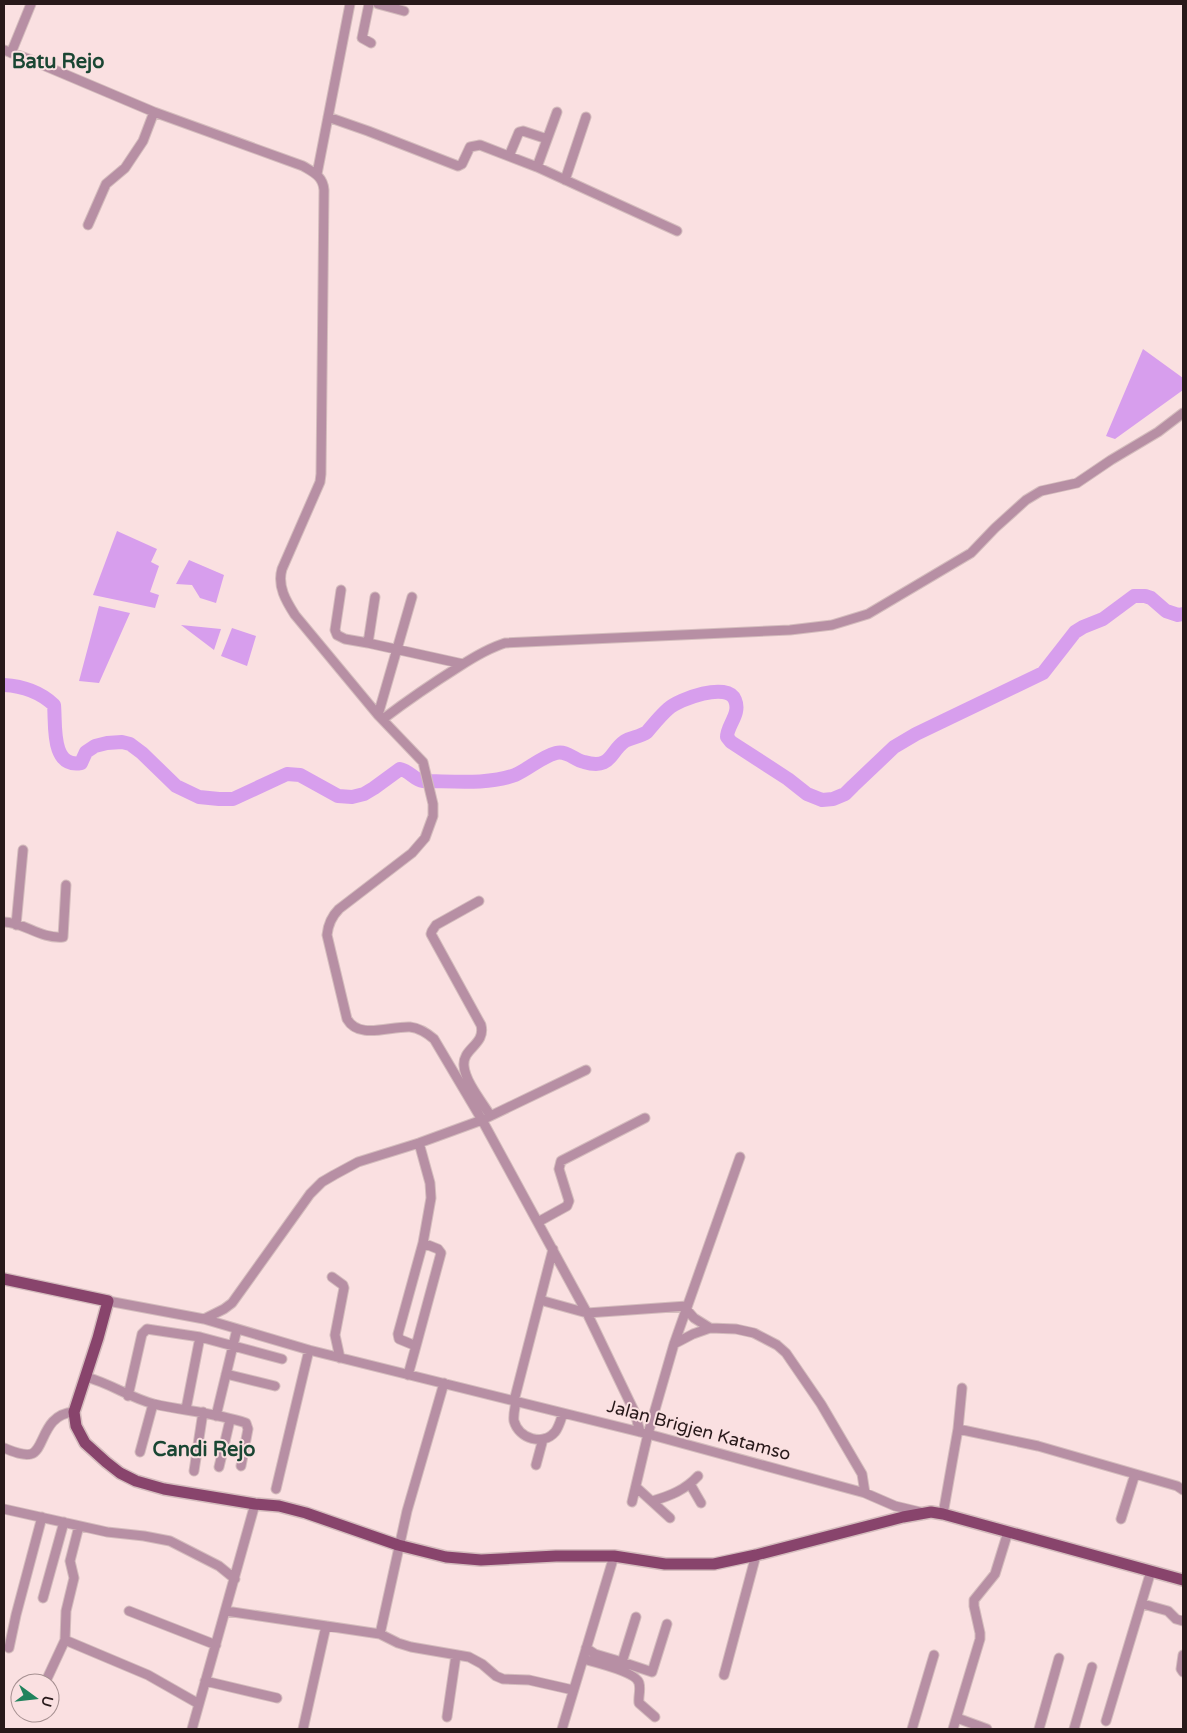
<svg xmlns="http://www.w3.org/2000/svg" width="1187" height="1733" viewBox="0 0 1187 1733" font-family="'Varela Round',sans-serif">
<style>
.water{fill:#d79eed}
.lines{fill:none;stroke-linecap:round;stroke-linejoin:round}
.river{stroke:#d79eed;stroke-width:14}
.minor-casing{stroke:#d4bcbd;stroke-width:11}
.major-casing{stroke:#d4bcbd;stroke-width:14}
.minor{stroke:#b78fa4;stroke-width:9}
.major{stroke:#88446c;stroke-width:11}
.labels{text-anchor:middle;stroke-width:4;stroke-linejoin:round;paint-order:stroke}
.street-label{font-size:18px;fill:#28191a;stroke:#fae0e1}
.quarter-label{font-size:20px;font-weight:bold;fill:#1a4633;stroke:#fae0e1}
</style>
<rect width="100%" height="100%" fill="#fae0e1"/>
<path class="water" d="M1143,349L1183,378V390L1115,439L1106,436Z
M117,531L157,549L151,562L159,566L150,592L159,595L155,608L93,595Z
M189,560L224,575L216,603L200,598L192,585L176,584Z
M99,606L130,613L99,683L79,681Z
M181,625L221,629L214,650Z
M232,628L256,636L247,666L221,656Z"/>
<g class="lines">
<path class="river" d="M4,685C23,686 39,691 54,705C56,723 50,768 81,763L86,752L95,746L107,743L122,742L130,744L142,753L176,786L199,797L219,799H233L287,774L300,775L338,796L352,797L364,794L374,788L400,769C410,771 414,780 423,781C451,781 489,785 515,775C529,769 541,757 556,753C567,750 574,760 584,762C612,770 609,752 625,741C632,737 640,737 647,732C653,725 660,716 668,709C679,699 728,681 735,700C741,714 727,725 727,737L731,742L788,779L807,794L822,800L833,799L845,794L853,786L894,747L916,734L1043,673L1075,632L1083,627L1103,619L1134,596H1145L1151,598L1166,611L1178,615L1183,614"/>
<g class="minor-casing">
<path id="minor" d="M369,4L362,38L371,43
M378,4L404,11
M4,50L31,60L154,112L303,166C313,172 323,176 324,190L321,474L320,482L282,569C277,586 286,601 295,615L378,715L423,762L433,804V816L425,838L412,853L339,909C331,917 328,925 327,935L347,1019C359,1040 389,1026 410,1027C419,1028 427,1033 434,1039L482,1120L587,1313L635,1413L640,1432
M11,53L31,4
M328,117L368,131L458,166L462,164L470,147L480,145L537,167L677,231
M509,156L519,132L523,131L547,139
M537,167L557,112
M317,174L350,4
M565,180L586,117
M88,225L106,184L125,168L143,141L154,112
M341,590L335,630L337,635L345,639L368,643L375,597
M368,643L463,664
M378,715L412,597
M383,719C408,700 433,683 460,666C474,657 489,648 505,643L790,630L832,625L868,614L971,553L995,528L1026,500L1041,491L1077,483L1111,460L1158,432L1183,413
M479,901L436,925L432,931L431,934L481,1025C486,1045 462,1048 464,1066C465,1081 482,1102 490,1115
M4,922C24,922 40,939 63,937L66,885
M16,925L23,850
M538,1222L567,1206L569,1201L559,1169L561,1161L645,1118
M332,1277L343,1285L344,1288L335,1335L340,1358
M540,1300L587,1313L687,1306
M108,1301L204,1319L224,1309L232,1303L310,1194L322,1182L334,1175L358,1162L419,1143L482,1120L586,1070
M687,1310L694,1318L710,1328
M204,1319L309,1350L648,1434L865,1493L895,1506L920,1512
M674,1344L693,1334L710,1328L736,1329L754,1333L777,1345L786,1353L821,1404L862,1474L865,1493
M416,1346L441,1253L438,1249L423,1243
M226,1374L275,1386
M408,1375L416,1346L399,1339L398,1334L423,1243L431,1198L430,1183L419,1143
M86,1377C110,1383 130,1398 154,1404C185,1411 216,1413 246,1423L248,1429L241,1466
M128,1396L142,1334L147,1329L200,1337L282,1359
M514,1401L553,1249
M516,1401C515,1408 513,1415 514,1421C519,1439 543,1446 555,1432C559,1427 561,1419 563,1413
M186,1409L200,1337
M216,1416L237,1329
M958,1429L1038,1446L1177,1486L1183,1490
M4,1448C12,1451 22,1456 31,1454C45,1450 42,1414 74,1412
M140,1452L153,1404
M536,1465L543,1439
M219,1467L230,1420
M194,1471L203,1412
M690,1484L701,1503
M636,1487L670,1518
M276,1489L309,1350
M652,1501C670,1496 685,1490 698,1476
M632,1502L648,1434L674,1344L740,1157
M4,1509L107,1532L144,1536L170,1541L219,1566L235,1579
M943,1514L958,1429L962,1388
M1121,1519L1135,1474
M79,1526L70,1561L74,1578L66,1611L65,1640L148,1675L199,1704
M43,1598L64,1522
M1143,1604L1168,1611L1176,1619L1183,1621
M129,1611L216,1645
M226,1611L380,1634L398,1643L411,1647L469,1657L482,1664L496,1676L503,1679L529,1680L573,1690
M380,1634L407,1511L444,1383
M9,1648L16,1615L42,1517
M586,1648L595,1654L622,1662L636,1617
M1183,1655L1181,1669L1183,1672
M583,1659C594,1662 636,1672 639,1683C641,1690 638,1697 639,1703L655,1717
M622,1662L652,1672L667,1624
M724,1675L756,1555
M205,1681L277,1698
M45,1683L65,1640
M447,1717L456,1655
M957,1718L987,1729
M1106,1721L1151,1571
M192,1729L255,1504
M303,1729L326,1626
M562,1729L614,1556
M912,1729L934,1655
M953,1729L980,1639V1633L974,1606V1600L995,1574L1008,1532
M1039,1729L1059,1658
M1074,1729L1092,1667"/>
</g>
<g class="major-casing">
<path id="major" d="M4,1279L108,1301L98,1338L74,1412L76,1426L85,1443L106,1462L120,1473L136,1481L164,1489L255,1504L279,1506L306,1513L398,1545L446,1557L481,1560L556,1556H614L665,1564H714L756,1555L903,1517L931,1512L943,1514L1183,1580"/>
</g>
<use href="#minor" class="minor"/>
<use href="#major" class="major"/>
</g>
<g class="labels">
<g class="street-label">
<text transform="translate(699 1430) rotate(15)" y="6">Jalan Brigjen Katamso</text>
</g>
<g class="quarter-label">
<text x="58" y="68">Batu Rejo</text>
<text x="204" y="1456">Candi Rejo</text>
</g>
</g>
<rect width="1187" height="1733" fill="none" stroke="#28191a" stroke-width="10"/>
<g transform="translate(35 1698) rotate(105)"><circle r="24" fill="#fae0e1" stroke="#a69091"/>
<path d="M0-4L9 19L0 12L-9 19Z" fill="#20835d"/>
<text y="-8" font-size="14" font-weight="bold" text-anchor="middle" fill="#28191a">U</text>
</g>
</svg>
